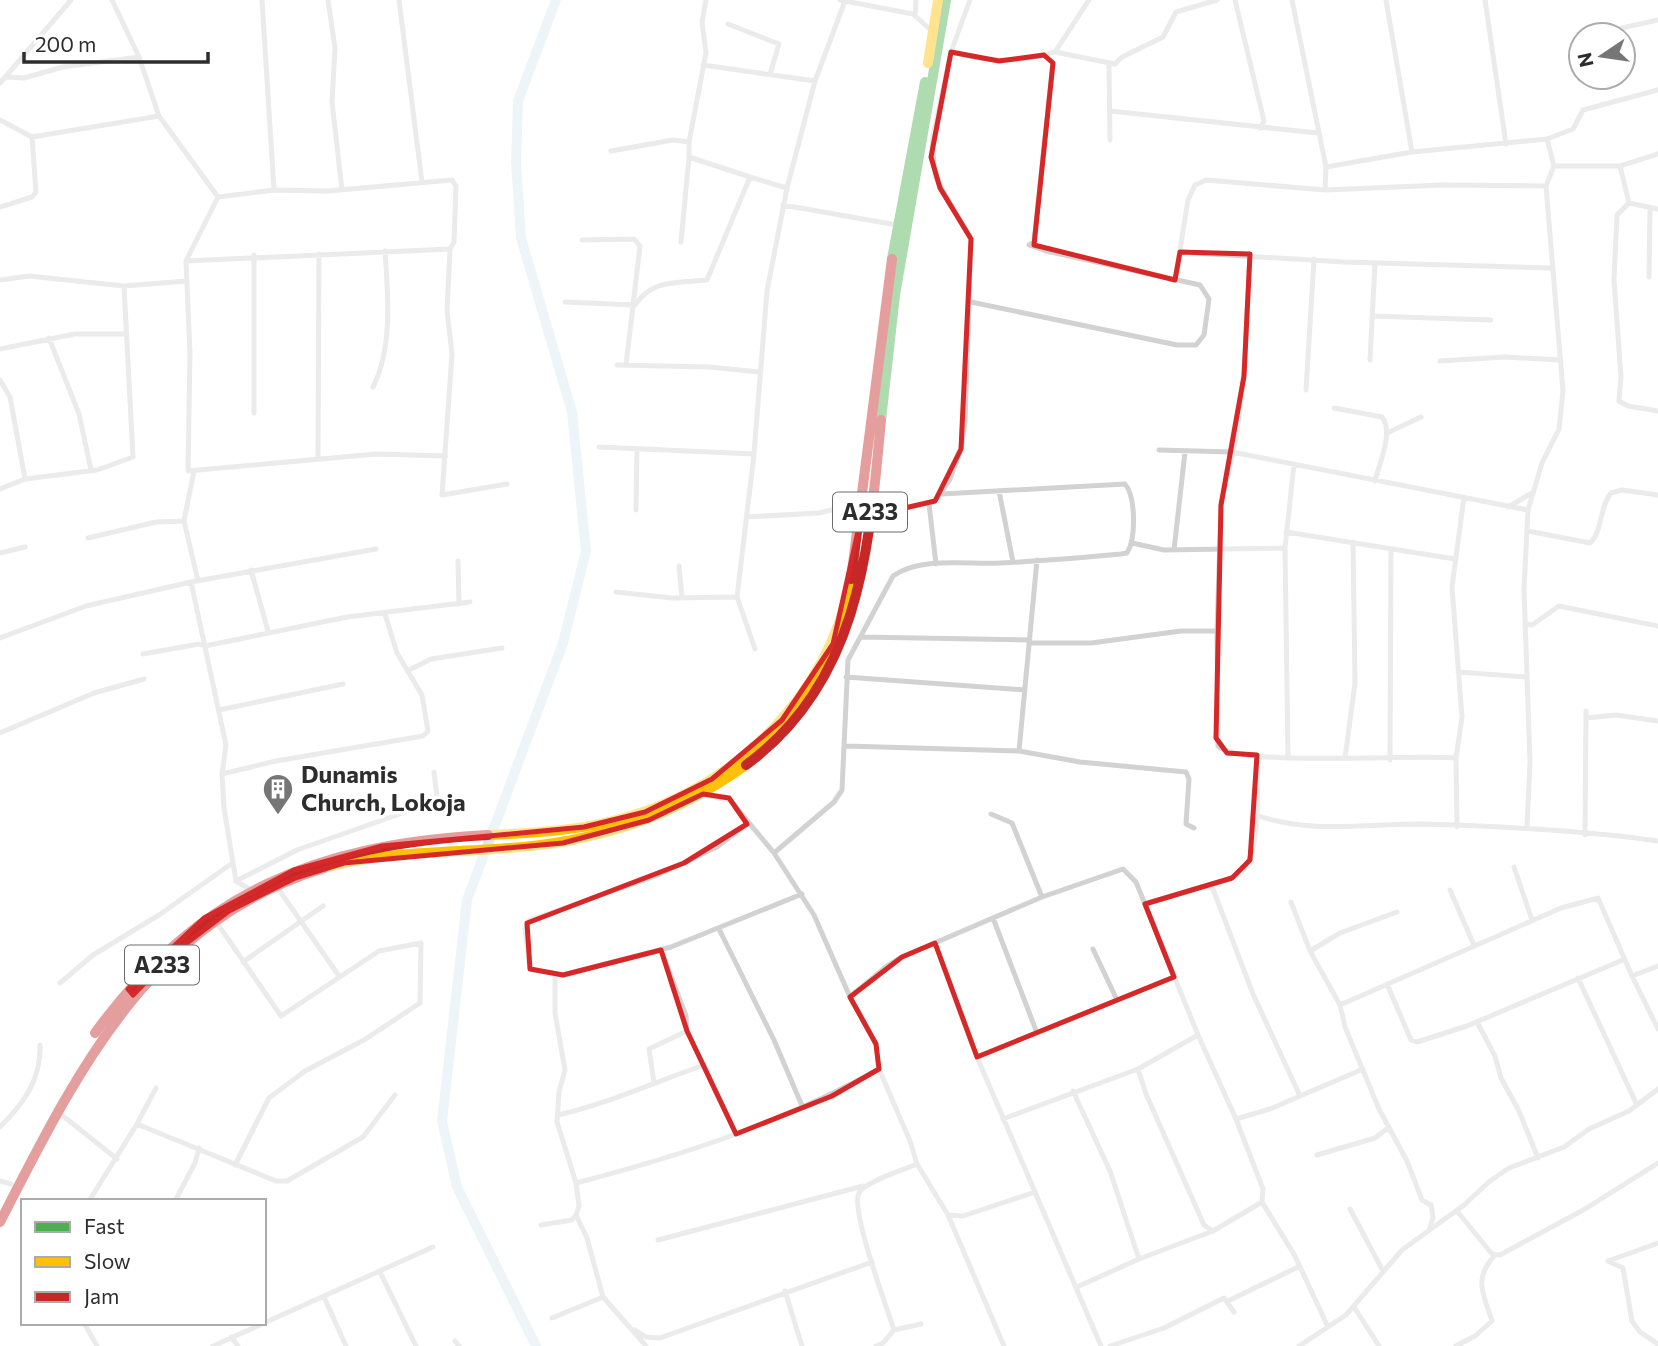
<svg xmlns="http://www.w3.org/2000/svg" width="1658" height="1346" viewBox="0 0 1658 1346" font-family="Commissioner,sans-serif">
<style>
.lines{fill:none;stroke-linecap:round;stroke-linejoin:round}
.river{stroke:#d9e9ef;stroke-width:10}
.street{stroke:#d2d2d2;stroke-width:5}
.fast{stroke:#4caf50;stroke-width:10}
.slow{stroke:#ffc107;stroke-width:10}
.jam{stroke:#c62828;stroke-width:10}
.marked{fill:none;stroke:#d62828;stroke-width:5;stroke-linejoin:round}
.labels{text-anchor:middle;stroke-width:7;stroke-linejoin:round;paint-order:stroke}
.shield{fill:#fff;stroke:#6c6c6c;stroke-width:2}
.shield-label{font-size:23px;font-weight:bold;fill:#2d2d2d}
.poi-label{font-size:24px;font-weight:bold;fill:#2d2d2d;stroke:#fff;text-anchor:start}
</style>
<rect width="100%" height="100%" fill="#fff"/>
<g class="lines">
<path class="river" d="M536,1346L457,1187L442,1121L467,900L563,643L586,551L572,412L521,238L516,162L518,101L556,0"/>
<path class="street" d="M112,0L139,57L159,116L218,197
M262,0L274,190
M328,0L335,48L332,102L342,190
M399,0L422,182
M706,0L702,22L706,53L689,142V157L750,177
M840,0L913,14L933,32
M1235,0L1264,121L1260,128
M1292,0L1326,167L1325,190
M1386,0L1412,152
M1485,0L1506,144
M915,16L916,0
M728,24L779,44L770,74
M1595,34L1658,20
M951,52C993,62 1014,63 1055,52L1089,0
M1055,52L1115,64L1122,57L1163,37L1176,12L1217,0
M703,65L815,81
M1109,65L1110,140
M6,77L24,78L63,67L139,57
M0,83L71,0
M1110,111L1318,133
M0,120L32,137L159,116
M611,151L673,140L689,142
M1554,166H1620L1658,154
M1620,166L1629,203L1617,215L1614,280L1621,377L1619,401L1628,406L1658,411
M1326,167L1412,152L1547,139L1573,129L1583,110L1658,90
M218,197L274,190L328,191L452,180L456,186L454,242L450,249L447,310L452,354L442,495L507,484
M218,197L186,261L190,353L188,471L376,454L446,456
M1629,203L1658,209
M783,205L897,225
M0,207L32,197L36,192L32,137
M582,240L634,239L640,246L626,365
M681,242L689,157
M1180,252L1343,262L1550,268
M1250,254L1244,376L1236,439L1221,505L1217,631L1218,746C1238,767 1418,754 1456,758
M254,255V413
M186,261L450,249
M1649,277L1650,207
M0,280L29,276L124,286L187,281
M1175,280L1188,200L1195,185L1206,180L1325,190L1443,185L1546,186
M565,302L635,305C652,279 678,283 707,280L750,177L787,188
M971,302L1177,345H1196L1204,335L1209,299L1200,285L1046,251L1029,245L1034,242L1053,63L1044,55
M1372,316L1491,320
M49,338L79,414L91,470
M0,349L75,334H126
M1370,360L1375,263
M1440,361L1505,357L1560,360
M617,365L709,367L759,372
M0,380L10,397L25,479
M373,387C393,348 388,293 385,251
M1306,390L1314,259
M1334,408L1382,417C1394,432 1379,464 1375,481
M1387,433L1421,417
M599,447L754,454
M1159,450L1232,452L1528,510
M318,459L319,254
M194,471L184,521L198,581
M0,489L25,479L97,470L133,457L124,286
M999,491L1013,562
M929,504L936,564
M1508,507L1532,493
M636,510L637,450
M746,517L819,513L863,502
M870,517L935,501L950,479L961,449L965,422L971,239L935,177L932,140L951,52L970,0
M1528,531L1590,543C1603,531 1599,507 1611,493L1622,490L1658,495
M1286,532L1455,559
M88,538L156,522L184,521
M1132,543L1164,550L1285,548
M1174,550L1185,452
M0,553L25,547
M458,561L459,604
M679,566L682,598
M251,570L268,631
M191,582L376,549
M616,592L672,598L737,597
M1525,624L1532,625L1559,606L1658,626
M861,637L1029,640
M0,638L86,606L191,582L226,745L222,774L224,808L236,881L251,890
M1030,643H1091L1181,631H1217
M755,649L737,597L754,454L767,291L787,188L815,81L845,1
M143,654L199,644L205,646L347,617L470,602
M407,671L431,659L502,648
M1458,672L1527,677
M846,677L1025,690
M219,710L343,684
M1586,718L1616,715L1658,721
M0,733L94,693L144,679
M846,746L1019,751L1080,762L1186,772L1189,779L1186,824L1194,828
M1019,751L1037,560
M1288,756L1285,548L1294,464
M1345,758L1355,683L1353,542
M1390,760L1391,549
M222,774L276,761L423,736L428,731L422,695L397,653L385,614
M703,794L731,801L774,853L814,915L850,997L876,1044L879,1069L910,1141L917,1164L948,1215L1004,1346
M991,814L1012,823L1042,897
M1256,815C1308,834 1365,824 1420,824C1499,826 1579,830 1658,841
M747,824L717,847L655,876L530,920L525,929L530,969L563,975L671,947L802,894
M1457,827L1456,758L1462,717L1452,587L1464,497
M1527,827L1530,762L1524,589L1528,510L1542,463L1559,429L1563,391L1546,186L1554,166L1547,139
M1585,835L1586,711
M774,853L834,802L842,790L848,660L893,576C921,556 968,565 1001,563C1041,561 1081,558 1121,554L1127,553C1136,539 1136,497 1125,484L942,494
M1514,867L1532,920
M236,881L297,850L434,802L437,797L434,772
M1208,885C1220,882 1234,879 1243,870C1261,851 1258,782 1257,755
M277,887L339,976
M1450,890L1474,945
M1291,902L1310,951L1340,1005L1345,1027L1379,1109L1407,1161L1422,1200L1431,1205L1433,1217L1430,1228
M1145,904L1205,886L1213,889L1253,994L1300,1096
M993,918L1037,1033
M215,920L281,1016L379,951L421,943L420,1003L364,1040L305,1071L269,1098L235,1165
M719,929L774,1040L803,1108
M935,943L977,1057L1101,1346
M1093,949L1117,1000
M661,950L686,1016L687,1031L736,1134
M1310,951L1340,933L1397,912
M243,962L323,906
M555,974V1013L565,1070L559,1092L557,1122L576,1183C680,1156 785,1122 879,1069
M1632,976L1658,1029
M1578,978L1636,1103
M60,983L93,955L159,915L231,864
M1387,984L1411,1040L1417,1042L1467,1026L1625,959
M850,997L887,966L902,957L1042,897L1123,869L1136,882L1198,1035L1236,1119L1263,1189L1262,1202L1295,1256L1328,1327
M1340,1005L1561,908L1598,898L1632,976L1658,966
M1477,1022L1495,1056L1501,1078L1519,1111L1538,1158
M977,1057L1174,977
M1138,1069L1146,1094L1204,1225L1213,1231
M654,1083L649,1049L687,1031
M1073,1091L1110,1171L1139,1259
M58,1112L117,1159
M558,1115C607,1104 655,1082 704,1065
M1003,1119L1138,1069L1198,1035
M1236,1119L1270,1109L1363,1069
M137,1124L156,1088
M0,1127C24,1103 41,1080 40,1045
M1317,1155L1375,1138L1388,1128
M917,1164C905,1169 864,1182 859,1193C850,1209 887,1308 894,1330L921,1324
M0,1181L11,1184
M576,1183L579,1206L576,1215L587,1238L603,1297L646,1346
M89,1201L137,1124L276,1181H287L363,1137L395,1095
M175,1201L195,1163L199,1148
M1350,1209L1383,1271
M1457,1211L1492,1254L1500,1255L1585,1209L1658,1163
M948,1215L963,1216L1035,1192
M541,1225L572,1220L576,1215
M658,1240L863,1186
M1608,1261L1623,1268L1632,1321L1640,1332L1658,1344
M1608,1261L1658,1243
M380,1272L416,1346
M1077,1287L1139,1259L1213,1231L1262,1202
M785,1291L802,1346
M324,1297L346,1346
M1228,1301L1298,1267
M1354,1307L1379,1346
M552,1318L603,1297
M84,1323L97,1346
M635,1330L646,1337L660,1338L872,1262
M231,1337L238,1346
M455,1341L459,1346
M213,1346L433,1247
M876,1346L883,1343L894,1330
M1110,1346L1164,1328L1224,1298L1234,1312
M1299,1346L1346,1315L1402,1250L1464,1205L1490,1181L1509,1168L1564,1147L1589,1129L1629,1111L1658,1089
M1456,1346L1475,1336L1492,1321C1483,1293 1473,1279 1495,1255"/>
<path class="fast" d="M892,259L925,82
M881,420L895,295L946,0"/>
<path class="slow" d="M928,63L938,0
M488,835C532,833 577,831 620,819C735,788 828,697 851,579
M324,868C384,851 448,853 509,848C597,842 674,817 746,765"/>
<path class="jam" d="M851,579L892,259
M746,765C860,681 869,550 881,420
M95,1033C197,892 317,844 488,835
M0,1222C77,1072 150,921 324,868"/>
</g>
<path d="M0 0H1658V1346H0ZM951,52L999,61L1044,55L1053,63L1034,245L1175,280L1180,252L1250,254L1244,376L1221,505L1216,738L1227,753L1257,755L1250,860L1232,878L1145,904L1174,977L977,1057L935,943L902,957L850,997L876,1044L879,1069L832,1096L736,1134L687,1031L661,950L563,975L530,969L527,923L684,863L747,824L729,798L703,794L649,820L563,843L344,863L295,878L229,911L175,952L133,995L128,989L204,918L294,870L382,846L584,827L645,812L712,779L782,720L833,644L861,518L935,501L961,449L971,239L940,188L931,157Z" fill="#fff" fill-opacity=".55" fill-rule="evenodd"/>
<path class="marked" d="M951,52L999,61L1044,55L1053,63L1034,245L1175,280L1180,252L1250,254L1244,376L1221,505L1216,738L1227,753L1257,755L1250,860L1232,878L1145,904L1174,977L977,1057L935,943L902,957L850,997L876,1044L879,1069L832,1096L736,1134L687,1031L661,950L563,975L530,969L527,923L684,863L747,824L729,798L703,794L649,820L563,843L344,863L295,878L229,911L175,952L133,995L128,989L204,918L294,870L382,846L584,827L645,812L712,779L782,720L833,644L861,518L935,501L961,449L971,239L940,188L931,157Z"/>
<defs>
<g id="building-pin" transform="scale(1.575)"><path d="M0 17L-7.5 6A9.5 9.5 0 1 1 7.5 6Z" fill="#767676" stroke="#fff"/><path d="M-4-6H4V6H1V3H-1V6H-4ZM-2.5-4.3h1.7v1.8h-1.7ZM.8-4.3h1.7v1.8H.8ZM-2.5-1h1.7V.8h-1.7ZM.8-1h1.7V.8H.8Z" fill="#fff"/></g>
</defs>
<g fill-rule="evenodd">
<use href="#building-pin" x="278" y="789"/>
</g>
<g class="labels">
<g class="shield">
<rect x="833" y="492.5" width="74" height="39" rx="5"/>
<rect x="125" y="945.5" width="74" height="39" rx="5"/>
</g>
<g class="shield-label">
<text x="870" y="520">A233</text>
<text x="162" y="973">A233</text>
</g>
<g class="poi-label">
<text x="301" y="783">Dunamis<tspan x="301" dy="28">Church, Lokoja</tspan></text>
</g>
</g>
<rect x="21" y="1199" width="245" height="126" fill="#ffffff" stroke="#ababab" stroke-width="2"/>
<rect x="35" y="1222" width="35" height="10" fill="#4caf50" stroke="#ababab" stroke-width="2"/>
<text x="84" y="1234" font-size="21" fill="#2d2d2d">Fast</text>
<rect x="35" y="1257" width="35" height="10" fill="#ffc107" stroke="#ababab" stroke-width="2"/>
<text x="84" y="1269" font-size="21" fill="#2d2d2d">Slow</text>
<rect x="35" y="1292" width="35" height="10" fill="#c62828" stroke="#ababab" stroke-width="2"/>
<text x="84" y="1304" font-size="21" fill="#2d2d2d">Jam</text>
<g transform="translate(1602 56) rotate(257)"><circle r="33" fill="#ffffff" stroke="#ababab" stroke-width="2"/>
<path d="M0-5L12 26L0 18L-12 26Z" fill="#767676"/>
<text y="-10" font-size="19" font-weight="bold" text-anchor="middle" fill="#2d2d2d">N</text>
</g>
<path d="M24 52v10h184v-10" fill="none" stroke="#2d2d2d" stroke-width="3.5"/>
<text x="35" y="52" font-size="21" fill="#2d2d2d" stroke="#ffffff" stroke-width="5" paint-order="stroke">200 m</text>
</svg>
